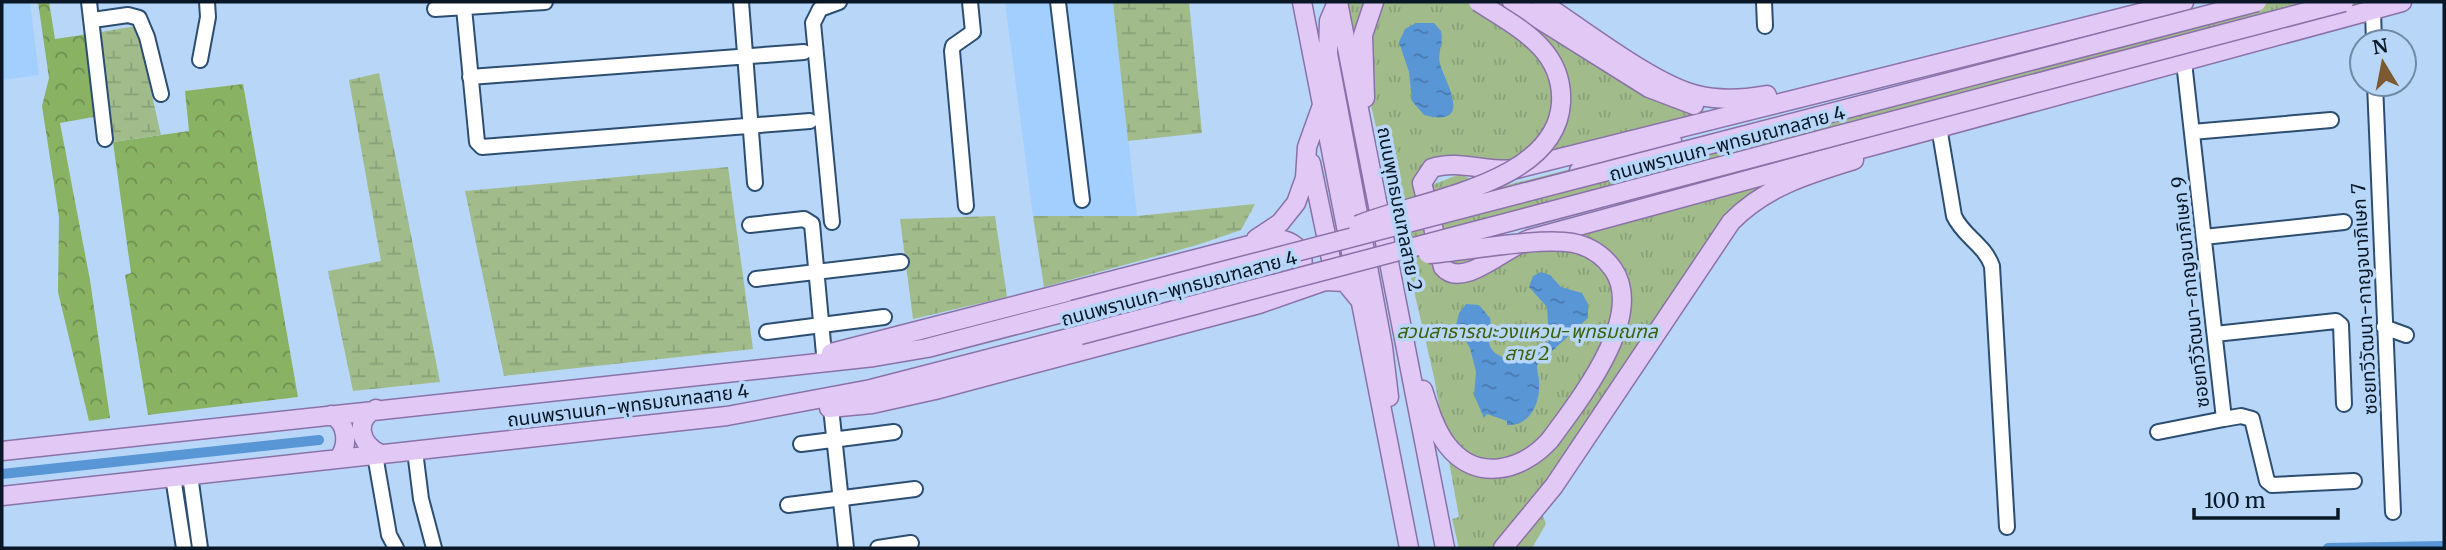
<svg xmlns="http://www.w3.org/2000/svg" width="2446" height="550" viewBox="0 0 2446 550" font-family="Merriweather,'Noto Sans Thai',serif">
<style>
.built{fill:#a3cffe}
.grass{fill:url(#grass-tufts)}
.forest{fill:url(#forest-crowns)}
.wetland{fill:url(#wetland-marsh)}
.water{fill:url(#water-ripples)}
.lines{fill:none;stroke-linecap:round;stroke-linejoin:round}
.canal{stroke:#5996d6;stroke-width:10}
.minor-casing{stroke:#2c4e72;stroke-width:18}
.major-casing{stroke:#8a72a8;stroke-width:21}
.minor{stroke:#fff;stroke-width:14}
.major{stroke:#e2c8f5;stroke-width:18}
.major-bridge-casing{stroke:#8a72a8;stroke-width:21;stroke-linecap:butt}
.major-bridge{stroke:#e2c8f5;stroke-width:18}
.labels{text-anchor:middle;stroke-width:7;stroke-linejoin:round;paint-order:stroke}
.street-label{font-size:19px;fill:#091726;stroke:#b7d6f8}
.park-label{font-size:19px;font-style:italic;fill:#3c5f08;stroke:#b7d6f8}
</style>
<defs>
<pattern id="grass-tufts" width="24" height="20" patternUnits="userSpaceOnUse" patternTransform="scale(1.75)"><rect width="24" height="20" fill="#a1bb8b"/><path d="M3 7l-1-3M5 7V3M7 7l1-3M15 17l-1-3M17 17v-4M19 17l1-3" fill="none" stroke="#89a078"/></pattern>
<pattern id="forest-crowns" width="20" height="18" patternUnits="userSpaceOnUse" patternTransform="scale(1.75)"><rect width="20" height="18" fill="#8ab263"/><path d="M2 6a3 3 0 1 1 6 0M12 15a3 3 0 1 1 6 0" fill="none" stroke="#6f9051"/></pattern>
<pattern id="wetland-marsh" width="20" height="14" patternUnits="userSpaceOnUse" patternTransform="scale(1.75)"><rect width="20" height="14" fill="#a1bb8b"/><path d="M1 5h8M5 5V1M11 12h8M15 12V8" fill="none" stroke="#89a078"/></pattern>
<pattern id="water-ripples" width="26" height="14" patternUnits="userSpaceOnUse" patternTransform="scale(1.75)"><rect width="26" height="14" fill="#5996d6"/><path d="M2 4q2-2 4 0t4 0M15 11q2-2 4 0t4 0" fill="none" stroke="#4879ad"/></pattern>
</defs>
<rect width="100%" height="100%" fill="#b7d6f8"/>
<path class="built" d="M2,2H30L39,75L2,80Z
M1005,2H1113L1137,216H1033Z"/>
<path class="grass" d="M1347,2H1504L1687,109L1718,112L1525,165L1423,169L1435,266L1758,183L1761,190L1720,222L1538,503L1546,524L1532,548H1459L1452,519L1459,517L1434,377Z
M2229,2H2371L1502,231L1494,244L1445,260L1432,185L1460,174L1492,189Z"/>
<path class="forest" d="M38,2H49L55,39L89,34L99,116L60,123L90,280L110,418L89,421L58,292L59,217L42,106L49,78Z
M243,84L298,397L148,415L125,275L131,273L113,142L189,131L185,91Z"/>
<path class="wetland" d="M1113,2H1189L1202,133L1128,141Z
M136,26L161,135L113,142L109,115L99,116L89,34Z
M379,73L440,382L353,391L328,271L381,261L349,80Z
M728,167L753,349L504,376L465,191Z
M1255,204L1241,230L1197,245L1044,287L1033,216H1137Z
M995,216L1007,297L913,319L900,219Z"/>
<path class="water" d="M1416,23H1434L1441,31C1444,43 1437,52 1440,64C1444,80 1476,129 1424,115L1412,101L1409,72L1399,42L1405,29Z
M1541,272L1550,275L1561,287L1582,293L1588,304V318L1537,365C1537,373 1540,380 1539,388C1539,407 1527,427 1507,425V421L1487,414L1484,418L1474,395L1476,372L1470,348L1456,325L1459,313L1466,304L1479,305L1490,318C1492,327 1488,334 1489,342C1491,358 1516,363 1529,360L1549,341L1547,307L1529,287L1533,276Z"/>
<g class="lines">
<path class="canal" d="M2,474L319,440
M2328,548L2444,546"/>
<g class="minor-casing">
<path id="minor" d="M89,2L105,139
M741,2L755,183
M1058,2L1082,200
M1764,2L1765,26
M464,8L477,142L482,147L810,121
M435,9L545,2
M2373,11L2374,42
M93,20L128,15L139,18L147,37L161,94
M200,60L208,17L207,2
M2184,62L2224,419L2241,416L2252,419L2267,481L2272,485L2354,481
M470,77L804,52
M2375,84L2393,512
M2192,132L2331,120
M1940,133L1954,216C1963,236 1984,244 1992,266L2007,527
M966,206L952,51L953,46L973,32L970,2
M832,222L813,23L820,9L839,2
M750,225L804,219L812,224L824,354
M2204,237L2344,222
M756,279L901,262
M2384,327L2406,335
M767,332L884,317
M2215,334L2336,321L2341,325L2344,404
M831,408L846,548
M2158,432L2224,419
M801,444L894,432
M415,451L421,499L434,548
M375,455L389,535L396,548
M190,475L200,548
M173,477L184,548
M788,505L915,489
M878,548L911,543"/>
</g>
<g class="major-casing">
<path id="major" d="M1302,2L1409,548
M1337,2L1329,21L1328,54L1383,347L1389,397
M1338,2L1445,548
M1512,2L1649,88L1694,105
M1541,2C1581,28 1654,85 1697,95C1720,101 1744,99 1767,95
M2184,2L1516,169C1489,173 1458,159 1432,168L1422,183L1443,267C1462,290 1506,247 1530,239L2402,2
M1365,98L1363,35L1374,2
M1311,163L1332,264L1342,280
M1579,171L1672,141
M1256,239L1280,223L1296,203L1305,178L1307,147L1321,108
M831,353L1273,239C1303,238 1312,267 1292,287
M1423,390C1429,409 1435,429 1447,445C1476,483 1522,471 1550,440
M829,408L872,404L935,390L1259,304L1325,281L1345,282L1359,299
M376,409C353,420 360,445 381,454
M331,415C348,422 349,446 338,459
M2,451L874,357L927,348L1073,310
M2,496L727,416L871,389L1080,335
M1503,548L1554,486L1731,222C1765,187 1808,174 1854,160"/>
</g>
<use href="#minor" class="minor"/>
<use href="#major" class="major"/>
<g class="major-bridge-casing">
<path id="major-bridge" d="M1358,225C1418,200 1556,185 1561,103C1564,49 1517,27 1478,2
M1428,254C1467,251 1538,237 1573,243C1589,246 1603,255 1613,269C1646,317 1579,400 1550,440
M1073,310L2257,2
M1080,335L2344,2"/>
</g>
<use href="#major-bridge" class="major-bridge"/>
</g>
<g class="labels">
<g class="street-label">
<text transform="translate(1727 143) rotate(-15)" y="7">ถนนพรานนก-พุทธมณฑลสาย 4</text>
<text transform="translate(1400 209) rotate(79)" y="7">ถนนพุทธมณฑลสาย 2</text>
<text transform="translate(1179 288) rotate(-15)" y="7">ถนนพรานนก-พุทธมณฑลสาย 4</text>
<text transform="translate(2190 292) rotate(-96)" y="7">ซอยทวีวัฒนา-กาญจนาภิเษก 9</text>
<text transform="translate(2364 299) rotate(-93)" y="7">ซอยทวีวัฒนา-กาญจนาภิเษก 7</text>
<text transform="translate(628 405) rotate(-7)" y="7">ถนนพรานนก-พุทธมณฑลสาย 4</text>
</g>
<g class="park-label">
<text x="1527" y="338">สวนสาธารณะวงแหวน-พุทธมณฑล<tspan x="1527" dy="22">สาย 2</tspan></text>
</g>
</g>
<rect width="2446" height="550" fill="none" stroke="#091726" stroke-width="7"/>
<g transform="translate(2383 63) rotate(350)"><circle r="33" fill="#b7d6f8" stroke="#718aa4" stroke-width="2"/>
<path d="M0-5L12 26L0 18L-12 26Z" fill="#7b5a31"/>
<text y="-10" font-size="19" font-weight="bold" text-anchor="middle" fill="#091726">N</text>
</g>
<path d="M2194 508v10h144v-10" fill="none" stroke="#091726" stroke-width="3.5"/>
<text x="2204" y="508" font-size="21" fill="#091726" stroke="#b7d6f8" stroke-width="5" paint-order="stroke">100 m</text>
</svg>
